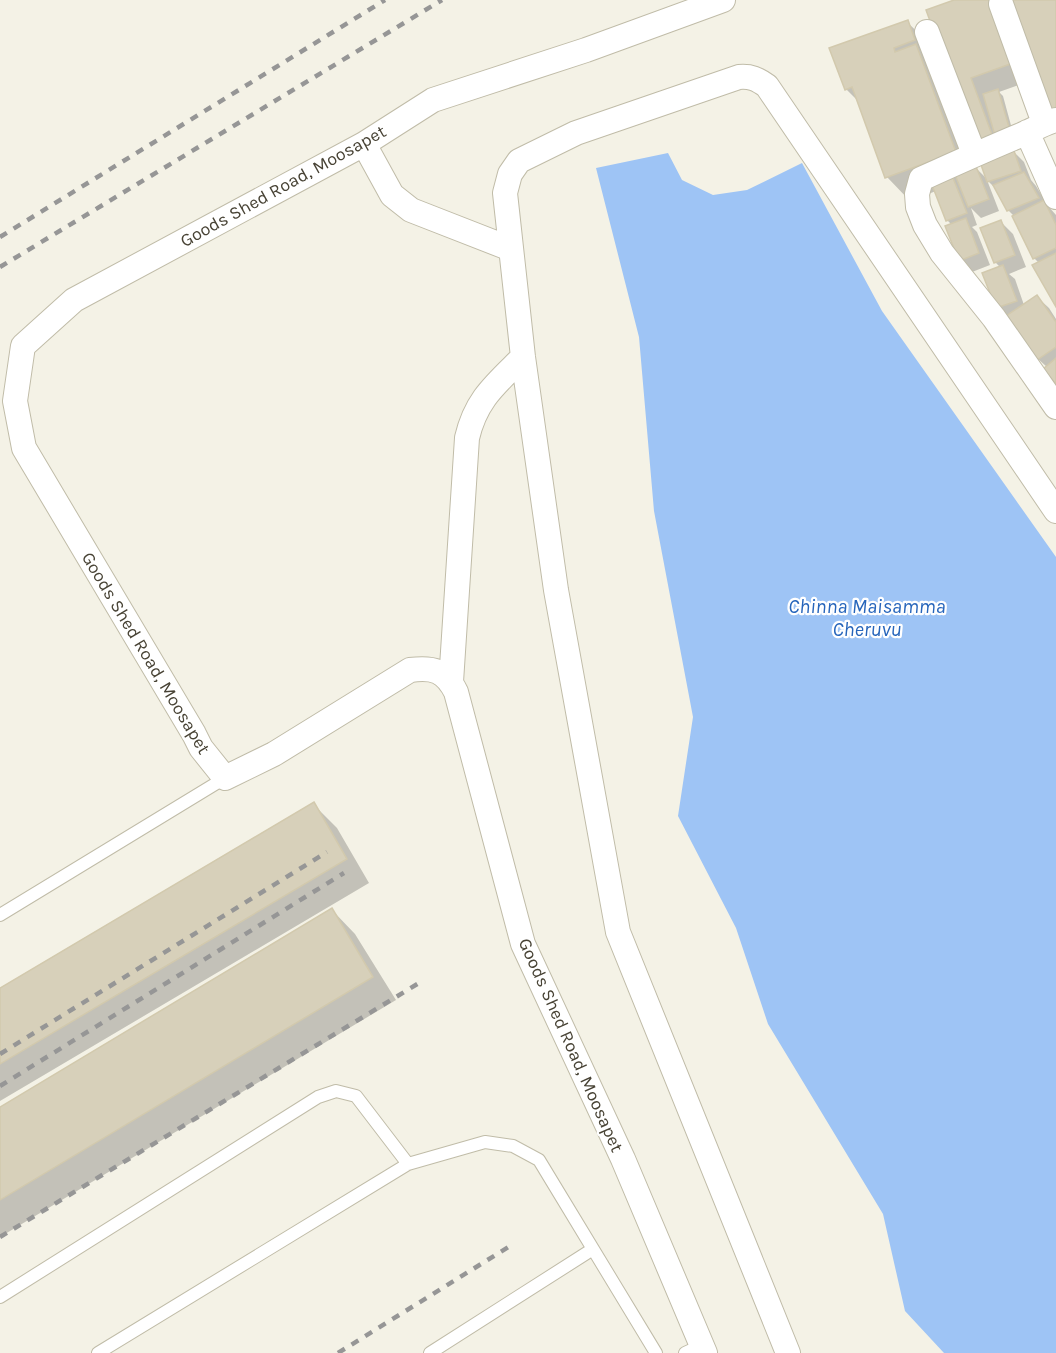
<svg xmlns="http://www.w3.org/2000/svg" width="1056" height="1353" viewBox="0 0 1056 1353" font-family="Karla,sans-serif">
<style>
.water{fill:#9ec4f5}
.shadow{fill:#0003}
.building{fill:#d7d0ba;stroke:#d2c9ad;stroke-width:1.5}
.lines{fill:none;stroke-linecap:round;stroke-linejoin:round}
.service-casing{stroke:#c0bca8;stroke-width:14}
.minor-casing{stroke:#c0bca8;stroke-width:26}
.service{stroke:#fff;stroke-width:12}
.minor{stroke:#fff;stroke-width:24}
.rail{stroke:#969696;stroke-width:4.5;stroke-dasharray:8 8;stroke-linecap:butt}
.labels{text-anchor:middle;stroke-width:4.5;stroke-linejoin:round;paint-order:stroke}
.street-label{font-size:18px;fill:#484335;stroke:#fff}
.water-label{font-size:20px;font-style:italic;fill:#2665bb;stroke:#fff}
</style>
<rect width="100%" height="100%" fill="#f4f2e6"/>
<path class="water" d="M668,153L682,180L713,195L747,190L802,163L882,311L1056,557V1353H944L905,1311L883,1214L768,1024L736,928L678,816L693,717L654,511L639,337L596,168Z"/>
<path class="shadow" d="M959,0L1030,81L999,92L1003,96L1015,140L1012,150L1024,162L1031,180L1036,186L1048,206L1056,215V304L1039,263L1034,258L1014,216L1008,210L998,191L987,180L999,211L981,218L971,208L977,225L972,227L977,232L990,265L972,272L960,260L952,225L947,220L936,191L910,201L887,177L860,103L846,89L907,22L931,45L974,166L988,180L977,146Z
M1001,222L1013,234L1026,267L1009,274L1015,279L1024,305L1037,297L1049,308L1056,319V382L1047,367L1038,359L998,308L1001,268L996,263L982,229Z
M313,804L337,828L369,883L0,1101V989Z
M332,910L355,934L396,1000L0,1237V1109Z"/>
<path class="building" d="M954,0H991L1013,63L971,78L994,140L976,147L926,10Z
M1005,0H1056V112L1050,114Z
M908,20L915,40L894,48L895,52L916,44L956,152L885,178L852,87L845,90L829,48Z
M998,89L1011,134L996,139L983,94Z
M1013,148L1021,171L987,182L979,159Z
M975,164L989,199L968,207L954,172Z
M1024,172L1039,198L1007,211L993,185Z
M953,178L967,213L946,221L932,185Z
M1044,200L1056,225V248L1033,259L1012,216Z
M966,218L979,253L959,261L945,226Z
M1001,220L1015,255L994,263L980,228Z
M1056,253V307L1032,265Z
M1003,265L1017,301L996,308L982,273Z
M1037,295L1056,322V347L1037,360L1006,316Z
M1056,358V384L1043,369Z
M314,802L347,859L0,1064V988Z
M332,908L373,977L0,1200V1107Z"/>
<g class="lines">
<g class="service-casing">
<path id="service" d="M0,915L225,778
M0,1297L318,1097L336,1091L356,1096L408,1164
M98,1353L408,1164L485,1142L513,1146L539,1160L656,1353
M430,1353L593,1249
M685,1353L702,1345"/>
</g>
<g class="minor-casing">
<path id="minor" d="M1001,4L1044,123
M927,32L974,154
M1056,120C1044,123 1033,130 1021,135C987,149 954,164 921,179L917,194L918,207L925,225L942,253L994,318L1056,407
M1027,132L1056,197
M364,144L392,195L411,210L511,249
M451,682L467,438C476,399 496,384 523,357
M705,1353L623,1159L523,944L456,692C445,670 433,667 410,670L274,754L225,778L201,748L194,734L24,448L15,401L23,346L74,300L364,144L433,100L586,50L723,0
M788,1353L618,932L556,590L523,357L505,193L510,174L519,161L576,133L739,77C751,76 757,79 767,86L1056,511"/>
</g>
<use href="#service" class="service"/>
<use href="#minor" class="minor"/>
<path class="rail" d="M0,237L385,0
M0,267L442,0
M0,1054L327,852
M0,1086L344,873
M0,1237L419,983
M338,1353L510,1246"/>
</g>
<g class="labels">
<g class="street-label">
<text transform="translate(283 186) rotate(-29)" y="6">Goods Shed Road, Moosapet</text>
<text transform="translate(146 653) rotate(59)" y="6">Goods Shed Road, Moosapet</text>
<text transform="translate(571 1045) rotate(66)" y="6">Goods Shed Road, Moosapet</text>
</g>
<g class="water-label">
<text x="867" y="613">Chinna Maisamma<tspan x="867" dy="23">Cheruvu</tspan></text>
</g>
</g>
</svg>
